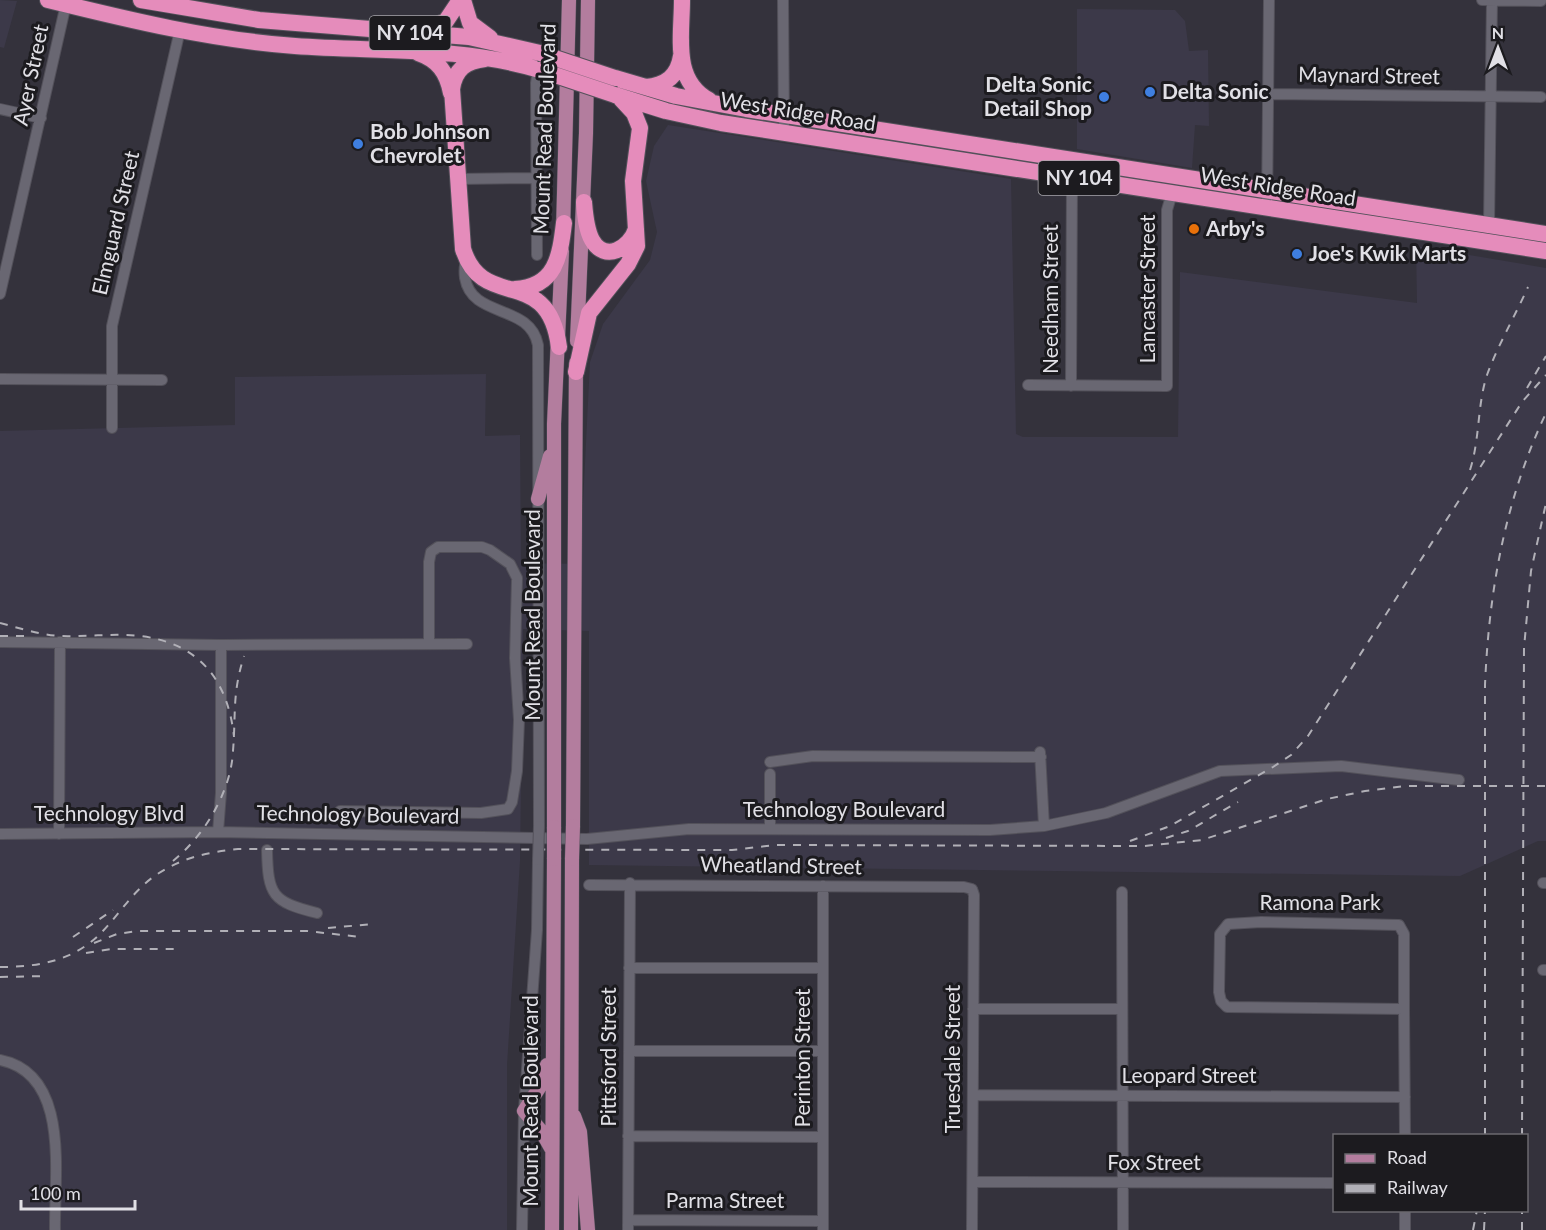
<svg xmlns="http://www.w3.org/2000/svg" width="1546" height="1230" viewBox="0 0 1546 1230" font-family="Lato,sans-serif">
<style>
.built{fill:#3c3949}
.lines{fill:none;stroke-linecap:round;stroke-linejoin:round}
.minor-casing{stroke:#53515a;stroke-width:12}
.major-casing{stroke:#53515a;stroke-width:15}
.highway-casing{stroke:#53515a;stroke-width:18}
.minor{stroke:#696772;stroke-width:10}
.major{stroke:#b37d9e;stroke-width:14}
.highway{stroke:#e58cbb;stroke-width:16}
.rail{stroke:#b1b0b7;stroke-width:2;stroke-dasharray:8 8;stroke-linecap:butt}
.minor-bridge-casing{stroke:#53515a;stroke-width:12;stroke-linecap:butt}
.major-bridge-casing{stroke:#53515a;stroke-width:15;stroke-linecap:butt}
.highway-bridge-casing{stroke:#53515a;stroke-width:18;stroke-linecap:butt}
.minor-bridge{stroke:#696772;stroke-width:10}
.major-bridge{stroke:#b37d9e;stroke-width:14}
.highway-bridge{stroke:#e58cbb;stroke-width:16}
.shop-dot{fill:#3f7fe0;stroke:#1c1b1f;stroke-width:2}
.food-dot{fill:#e8710a;stroke:#1c1b1f;stroke-width:2}
.labels{text-anchor:middle;stroke-width:6;stroke-linejoin:round;paint-order:stroke}
.shield{fill:#1c1b1f;stroke:#a6a5aa;stroke-width:1.5}
.shield-label{font-size:20px;font-weight:bold;fill:#e1e0e6}
.street-label{font-size:21px;fill:#e1e0e6;stroke:#1c1b1f}
.poi-label{font-size:21px;font-weight:bold;fill:#e1e0e6;stroke:#1c1b1f;text-anchor:start}
</style>
<rect width="100%" height="100%" fill="#34323c"/>
<path class="built" d="M0,0L17,1L4,48L0,47Z
M1077,9L1175,10L1185,21L1189,51L1208,50L1209,126L1195,125L1192,168L1077,149Z
M668,125L1011,179L1016,434L1023,437H1178L1180,272L1417,303L1416,246L1546,268V841H1538L1460,876L589,865V631L523,629L520,861L507,1065V1230H0V431L235,425V377L486,374L485,436L520,435L521,563L580,564L590,362L603,324L650,260L657,232L646,181L654,146Z"/>
<g class="lines">
<g class="minor-casing">
<path id="minor" d="M783,0L784,132
M1482,0L1541,1
M1268,94L1541,97
M0,109L41,118
M457,179L536,178
M1267,208L1269,0
M1489,225L1492,0
M537,255L536,83L538,70
M467,259C464,265 464,270 465,278C472,319 530,303 538,345L539,826
M0,294L66,4
M0,379L162,380
M1028,385L1167,386V210L1172,193
M1071,386L1072,177
M112,428V326L180,30
M0,642L221,645L467,644
M1040,752L1044,826
M770,762L813,756L1041,757
M340,811L481,813L508,809L512,802L517,771L519,720L515,658L517,578L510,564L490,550L482,547H438L431,552L429,562V643
M770,828V774
M218,832L221,793V645
M0,834L218,832L587,839L689,829L990,830L1044,826L1106,813L1220,771L1341,766L1459,780
M59,834L60,642
M267,850C268,895 272,902 317,913
M1543,883H1546
M589,885L964,887L972,889L974,895L972,1230
M1122,892L1123,1230
M1261,922L1399,925L1404,934V1009L1227,1007L1221,1001L1219,992L1220,934L1228,924Z
M629,968H823
M1543,970H1546
M973,1009H1122
M1404,1009L1405,1136
M629,1051H823
M0,1060C71,1074 54,1175 55,1230
M973,1095L1405,1097
M628,1136L822,1137
M973,1182L1334,1183
M628,1220L823,1221
M522,1230L524,1111L537,930L538,860
M628,1230L630,883
M823,1230V886
M1405,1230V1210"/>
</g>
<g class="major-casing">
<path id="major" d="M563,232L569,0
M577,341L586,133L588,0
M538,499L550,456
M573,826L576,363
M554,827V424L562,251
M547,1065L541,1085L524,1111L542,1132L551,1148
M574,1116L580,1132L588,1230
M552,1230L554,859
M571,1230L572,859"/>
</g>
<g class="highway-casing">
<path id="highway" d="M48,0C129,20 212,40 295,46C378,52 460,46 540,70
M141,0L259,20L469,37L540,53
M463,0L470,23L490,38
M682,0C682,36 672,80 709,100
M424,31L446,21L460,0
M418,53C438,60 447,72 451,93
M485,59C466,61 455,69 452,89L463,249C483,313 548,263 559,347
M615,78L676,96L746,109L1546,234
M646,87C666,85 678,76 681,56
M615,95L666,111L721,123L1546,251
M584,202C585,214 586,229 592,240C605,263 630,248 636,229
M515,289C556,287 560,256 564,223
M576,372L589,313L628,264L637,246L633,181L640,128L634,113L621,99"/>
</g>
<use href="#minor" class="minor"/>
<use href="#major" class="major"/>
<use href="#highway" class="highway"/>
<path class="rail" d="M1527,388L1546,356
M1470,470C1480,439 1477,406 1487,375C1498,345 1515,316 1528,287
M0,623C19,628 38,634 58,636C85,637 113,633 140,636C199,643 228,680 234,737
M0,636H28
M1166,838L1188,831L1238,802
M1130,841L1170,826L1273,767L1291,755L1308,736L1522,402L1546,375
M173,861C204,836 231,792 233,751C236,714 232,694 244,656
M328,928L373,924
M73,937L113,910
M94,943L117,934L138,931H307L361,937
M86,953L111,949H175
M0,967C38,967 74,961 102,932C120,913 134,890 156,875C181,858 208,852 238,849L732,850L776,845L1144,846L1202,840L1327,799L1365,791L1405,786H1546
M0,977L46,976
M1485,1136V685C1489,590 1505,500 1546,413
M1522,1136L1524,648L1531,571L1546,503
M1473,1230L1477,1210
M1484,1230L1485,1210
M1522,1230V1210"/>
<g class="minor-bridge-casing">
<path id="minor-bridge" d="M538,860L539,826"/>
</g>
<g class="major-bridge-casing">
<path id="major-bridge" d="M554,859V827
M572,859L573,826"/>
</g>
<g class="highway-bridge-casing">
<path id="highway-bridge" d="M540,53L615,78
M540,70L615,95"/>
</g>
<use href="#minor-bridge" class="minor-bridge"/>
<use href="#major-bridge" class="major-bridge"/>
<use href="#highway-bridge" class="highway-bridge"/>
</g>
<g class="shop-dot">
<circle cx="1150" cy="92" r="6"/>
<circle cx="1104" cy="97" r="6"/>
<circle cx="358" cy="144" r="6"/>
<circle cx="1297" cy="254" r="6"/>
</g>
<circle class="food-dot" cx="1194" cy="229" r="6"/>
<g class="labels">
<g class="shield">
<rect x="369.5" y="16" width="81" height="34" rx="4.5"/>
<rect x="1038.5" y="161" width="81" height="34" rx="4.5"/>
</g>
<g class="shield-label">
<text x="410" y="40">NY 104</text>
<text x="1079" y="185">NY 104</text>
</g>
<g class="street-label">
<text transform="translate(31 75) rotate(-78)" y="7">Ayer Street</text>
<text transform="translate(1369 76) rotate(1)" y="7">Maynard Street</text>
<text transform="translate(798 112) rotate(9)" y="7">West Ridge Road</text>
<text transform="translate(545 129) rotate(-88)" y="7">Mount Read Boulevard</text>
<text transform="translate(1278 187) rotate(9)" y="7">West Ridge Road</text>
<text transform="translate(116 223) rotate(-77)" y="7">Elmguard Street</text>
<text transform="translate(1148 289) rotate(-90)" y="7">Lancaster Street</text>
<text transform="translate(1051 299) rotate(-90)" y="7">Needham Street</text>
<text transform="translate(533 615) rotate(-90)" y="7">Mount Read Boulevard</text>
<text x="844" y="817">Technology Boulevard</text>
<text x="109" y="821">Technology Blvd</text>
<text transform="translate(358 815) rotate(1)" y="7">Technology Boulevard</text>
<text transform="translate(781 866) rotate(1)" y="7">Wheatland Street</text>
<text x="1320" y="910">Ramona Park</text>
<text transform="translate(609 1057) rotate(-90)" y="7">Pittsford Street</text>
<text transform="translate(803 1058) rotate(-90)" y="7">Perinton Street</text>
<text transform="translate(953 1059) rotate(-90)" y="7">Truesdale Street</text>
<text x="1189" y="1083">Leopard Street</text>
<text transform="translate(531 1101) rotate(-90)" y="7">Mount Read Boulevard</text>
<text x="1154" y="1170">Fox Street</text>
<text x="725" y="1208">Parma Street</text>
</g>
<g class="poi-label">
<text x="1092" y="92" text-anchor="end">Delta Sonic<tspan x="1092" dy="24">Detail Shop</tspan></text>
<text x="1162" y="99">Delta Sonic</text>
<text x="370" y="139">Bob Johnson<tspan x="370" dy="24">Chevrolet</tspan></text>
<text x="1206" y="236">Arby's</text>
<text x="1309" y="261">Joe's Kwik Marts</text>
</g>
</g>
<rect x="1333" y="1134" width="195" height="78" fill="#1c1b1f" stroke="#6b6a6f" stroke-width="1.5"/>
<rect x="1345" y="1154" width="30" height="9" fill="#b37d9e" stroke="#6b6a6f" stroke-width="1.5"/>
<text x="1387" y="1164" font-size="18" fill="#e1e0e6">Road</text>
<rect x="1345" y="1184" width="30" height="9" fill="#b1b0b7" stroke="#6b6a6f" stroke-width="1.5"/>
<text x="1387" y="1194" font-size="18" fill="#e1e0e6">Railway</text>
<g transform="translate(1498 48)" stroke="#1c1b1f" stroke-width="4.5" paint-order="stroke">
<path d="M0-4.5L10 22L0 15L-10 22Z" fill="#e1e0e6"/>
<text y="-9" font-size="16" font-weight="bold" text-anchor="middle" fill="#e1e0e6">N</text>
</g>
<path d="M21 1200v9h114v-9" fill="none" stroke="#e1e0e6" stroke-width="3"/>
<text x="30" y="1200" font-size="18" fill="#e1e0e6" stroke="#1c1b1f" stroke-width="4.5" paint-order="stroke">100 m</text>
</svg>
